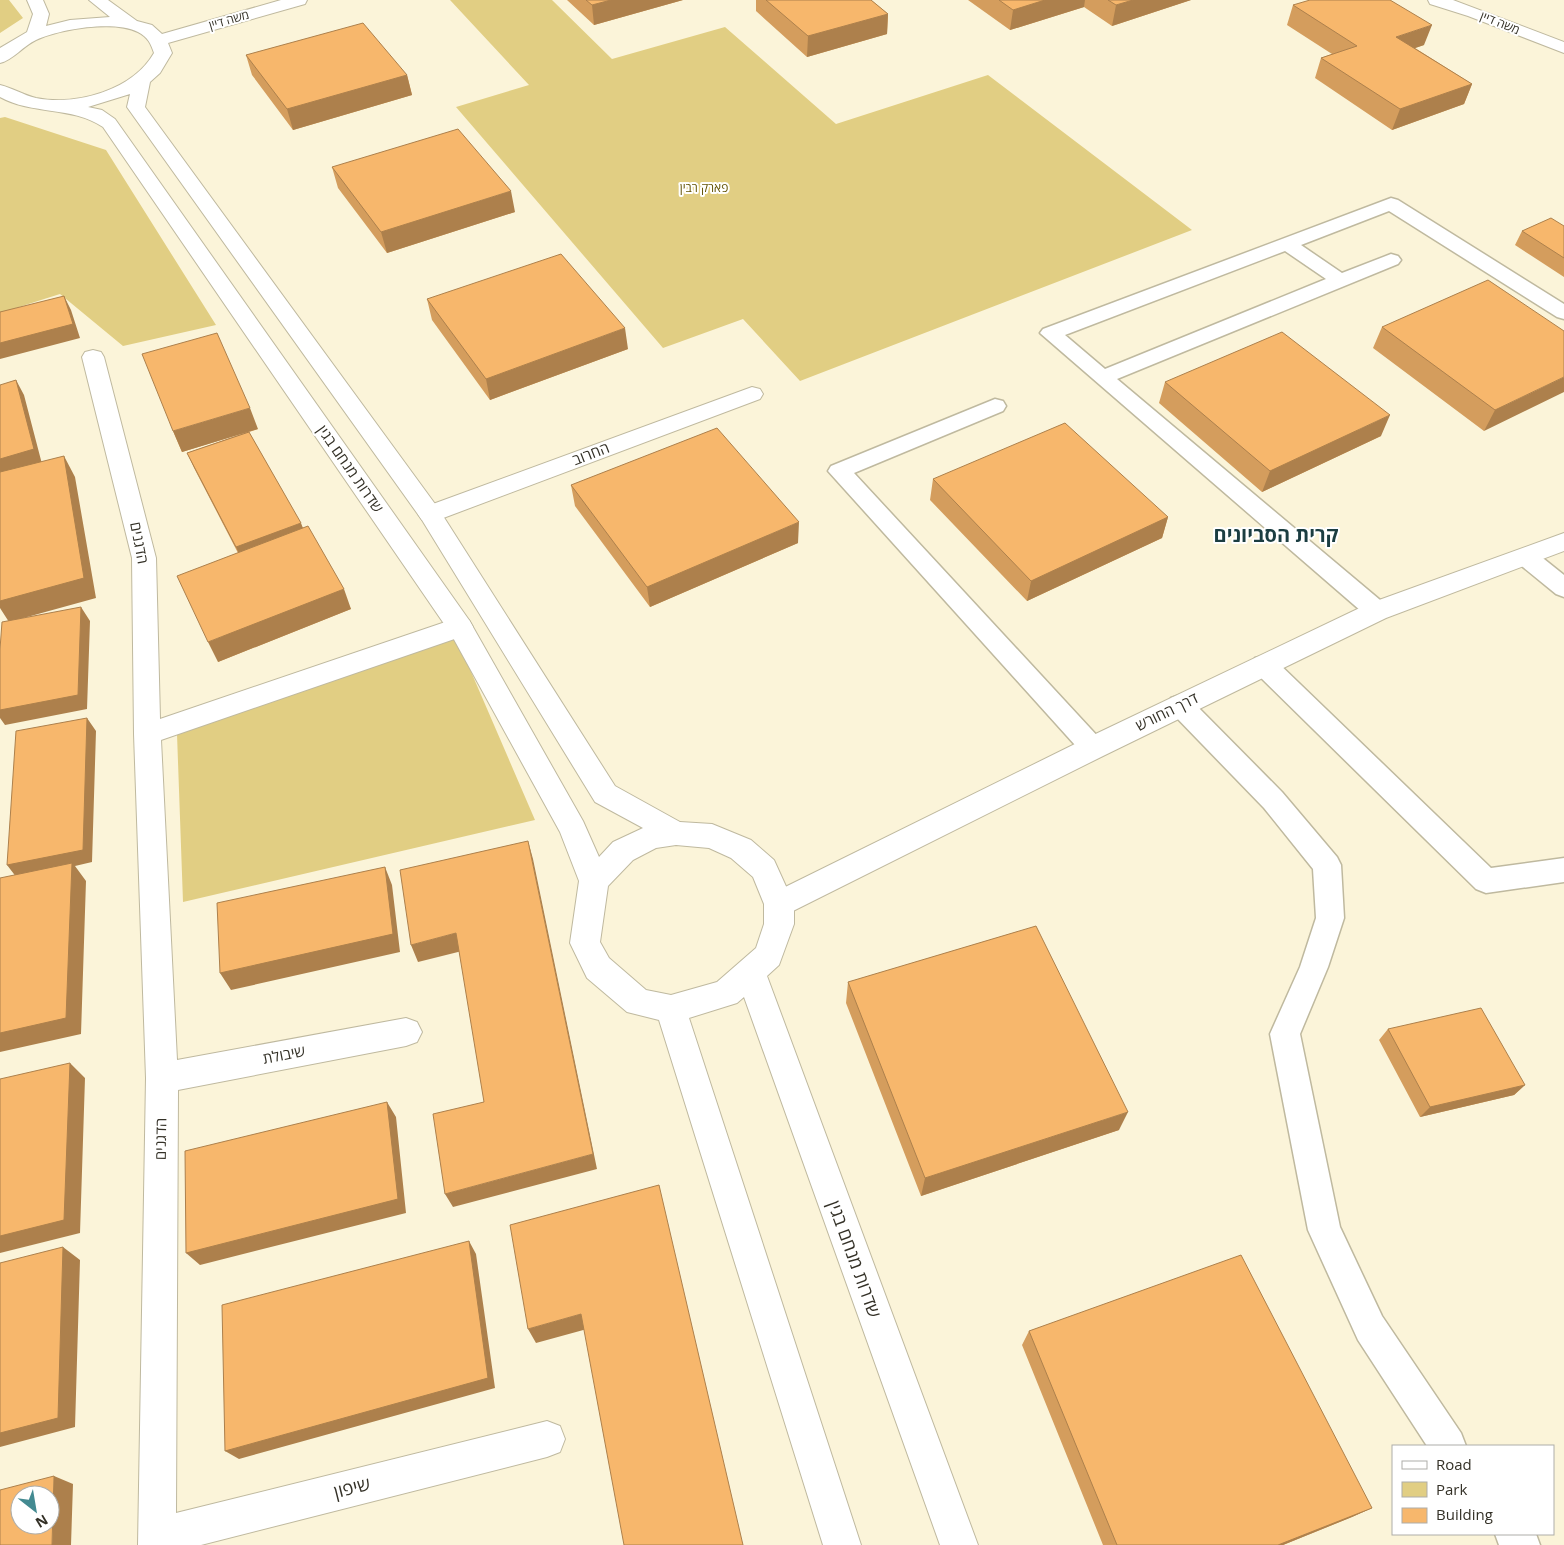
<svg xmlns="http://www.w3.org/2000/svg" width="1564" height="1545" viewBox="0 0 1564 1545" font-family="'Open Sans',Heebo,sans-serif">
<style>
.green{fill:#e1ce83}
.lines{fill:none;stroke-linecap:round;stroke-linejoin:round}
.lane-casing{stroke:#bfb99f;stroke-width:3}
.street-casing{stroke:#bfb99f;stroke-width:2}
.secondary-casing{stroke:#bfb99f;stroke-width:2}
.lane{fill:#fff;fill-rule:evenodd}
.street{fill:#fff;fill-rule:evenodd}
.secondary{fill:#fff;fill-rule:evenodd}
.wall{fill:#d49d5d}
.shaded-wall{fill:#ad804c}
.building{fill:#f7b76c;stroke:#ad804c;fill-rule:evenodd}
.labels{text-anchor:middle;stroke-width:4;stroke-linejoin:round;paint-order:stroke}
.far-street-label{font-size:12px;fill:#343127;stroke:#fff}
.far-park-label{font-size:12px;fill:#635306;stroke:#fff}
.street-label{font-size:15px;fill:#343127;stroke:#fff}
.near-street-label{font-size:18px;fill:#343127;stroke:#fff}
.district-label{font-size:20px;font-weight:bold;fill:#1b3d41;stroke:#fff}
</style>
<rect width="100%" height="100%" fill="#fbf4d9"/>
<path class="green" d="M0,0H9L23,18L0,33Z
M450,0H552L612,59L725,27L836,124L988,75L1192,230L800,381L743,319L663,348L456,107L529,85Z
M5,117L106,150L216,325L123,346L60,294L0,313V118Z
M456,637L535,820L183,902L177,734Z"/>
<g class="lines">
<g class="lane-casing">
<path id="lane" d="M1391,198L1398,200L1564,304V319L1557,317L1389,211L1301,245L1342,273L1391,254L1398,256L1401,260L1398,264L1117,379L1386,605L1389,611L1386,617L1377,620L1368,617L1040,333L1043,329ZM1285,251L1326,279L1105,369L1065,335Z
M995,399L1003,401L1006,406L1003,411L854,473L1102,741L1106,748L1102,755L1093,758L1084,755L828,471L831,466Z
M1526,549L1534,551L1564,575V597L1556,594L1518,563L1514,557L1518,551Z
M1264,656L1273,658L1491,868L1564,858V882L1486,893L1476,889L1255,672L1252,665L1255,658Z
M1180,695L1189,698L1282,792L1337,857L1341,865L1344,918L1328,967L1300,1034L1340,1227L1382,1316L1461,1433L1466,1446H1427L1358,1340L1308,1230L1270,1034L1300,967L1316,918L1313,869L1264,808L1171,712L1167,705L1171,698Z
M1495,1534H1536L1540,1545H1499Z"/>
</g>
<g class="street-casing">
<path id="street" d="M93,350L101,352L104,357L156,558L160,719L460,617L469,620L473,627L469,634L161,740L177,1060L406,1018L417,1022L422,1032L417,1042L406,1046L178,1090L176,1513L547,1421L560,1426L565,1439L560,1452L547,1457L201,1545H138L146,1078L134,734L132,558L82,357L85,352Z
M752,387L760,389L763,394L760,399L438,520L430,522L422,520L418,514L422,508Z
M1564,533V551L1386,618L1103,756L789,913L779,917L769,913L764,904L769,895L1083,740L1368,604Z"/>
</g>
<g class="secondary-casing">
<path id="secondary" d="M27,0H43L49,14L46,26L70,20L110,17L89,0H108L137,21L152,25L162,34L281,0H307L305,4L168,43L172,53L160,73L150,82L145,107L438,508L615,786L680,822L712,824L751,840L774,860L794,904V924L779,965L767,976L978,1545H940L744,997L737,1003L689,1018L861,1545H823L659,1020L627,1012L587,978L570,943L579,881L560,832L451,634L103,127C72,106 32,115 0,97V85C13,88 23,95 36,98C77,106 133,90 154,53C151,44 148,37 138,32C113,20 61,29 36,40C23,46 13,60 0,63V48L27,32L33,14ZM130,94L127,107L422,520L595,802L643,828L613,842L599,857L583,821L469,620L115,119L102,110L88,107ZM676,845L709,848L731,858L753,877L764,904V924L756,948L717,982L671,995L646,990L609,958L600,942L608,886L633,860L656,848Z
M1428,0H1453L1564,42V53L1468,16L1430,4Z"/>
</g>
<use href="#lane" class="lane"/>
<use href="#street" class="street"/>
<use href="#secondary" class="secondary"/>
</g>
<path class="wall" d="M567,0H683L594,25Z
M756,0H871L888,14L887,34L807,57L756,11Z
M968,0H1191L1112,26L1084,7L1010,30Z
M1293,5L1424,45L1415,48L1472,84L1464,104L1392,130L1315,78L1321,58L1332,54L1287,25Z
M246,55L407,75L412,95L293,130L252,75Z
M332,167L515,212L387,253L338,188Z
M1564,226V277L1515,245L1522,231Z
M427,299L628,349L490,400L432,320Z
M1382,327L1564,331L1484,431L1373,348Z
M1165,382L1381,436L1262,492L1159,403Z
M258,429L249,432L303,528L351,609L218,662L238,553L194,468L187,453L247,432L182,452L173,431Z
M933,479L1168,517L1162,538L1027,601L930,500Z
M571,485L798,543L650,607L575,506Z
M848,982L1119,1130L921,1196L846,1003Z
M1388,1029L1525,1085L1514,1095L1420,1117L1379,1040Z
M1029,1331L1372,1508L1352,1517L1283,1545H1103L1022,1345Z"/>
<path class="shaded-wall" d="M611,0H683L594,25L592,5Z
M1045,0H1085L1084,7L1010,30L1013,10Z
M1133,0H1191L1112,26L1116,5Z
M888,14L887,34L807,57L808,36Z
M1432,25L1424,45L1389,57L1396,37Z
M407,75L412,95L293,130L287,109Z
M1472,84L1464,104L1392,130L1400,109Z
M511,191L515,212L387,253L381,232Z
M64,296L71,310L80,338L0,359V343Z
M625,328L628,349L490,400L486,379Z
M1564,377V392L1484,431L1495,410Z
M16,380L24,395L42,464L0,476V459Z
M250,408L258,429L182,452L173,431Z
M1390,415L1381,436L1262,492L1270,471Z
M64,456L75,477L96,598L9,622L0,608V601Z
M1168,517L1162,538L1027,601L1031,581Z
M799,522L798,543L650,607L647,587Z
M301,523L306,537L242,561L236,547Z
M344,589L351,609L218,662L208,642Z
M81,607L90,621L87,709L5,725L0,718V710Z
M87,718L96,731L92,862L75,866L86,881L81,1034L0,1052V1033L17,878L7,865Z
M528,841L533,859L597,1169L453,1207L445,1194L593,1154Z
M385,867L392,885L400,952L231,990L220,973Z
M456,933L462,951L418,962L411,945Z
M70,1063L85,1078L80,1233L0,1253V1236Z
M1525,1085L1514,1095L1420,1117L1430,1107Z
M387,1102L396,1117L406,1213L200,1265L186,1253Z
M1128,1112L1119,1130L921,1196L925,1178Z
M469,1241L476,1254L495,1388L239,1459L225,1451Z
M63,1247L80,1260L75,1427L0,1447V1433Z
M581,1314L587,1329L536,1343L528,1329Z
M54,1476L73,1484L71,1545H52Z
M1372,1508L1352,1517L1283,1545H1278Z"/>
<path class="building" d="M586,0H611L592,5Z
M766,0H871L888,14L808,36Z
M999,0H1045L1013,10Z
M1108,0H1133L1116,5Z
M1310,0H1390L1432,25L1396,37L1472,84L1400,109L1321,58L1357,46L1293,5Z
M363,23L407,75L287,109L246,55Z
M458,129L511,191L381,232L332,167Z
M1551,218L1564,226V258L1522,231Z
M561,254L625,328L486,379L427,299Z
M1488,280L1564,331V377L1495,410L1382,327Z
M64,296L73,324L0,343V312Z
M1282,332L1390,415L1270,471L1165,382Z
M217,333L250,408L173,431L142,354Z
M16,380L34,449L0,459V385Z
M1065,423L1168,517L1031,581L933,479Z
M717,428L799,522L647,587L571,485Z
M249,432L301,523L236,547L187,453Z
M64,456L84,578L0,601V472Z
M308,526L344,589L208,642L177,576Z
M81,607L78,695L0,710V649L2,622Z
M87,718L83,850L7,865L16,731Z
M528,841L593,1154L445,1194L433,1114L484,1102L456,933L411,945L400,870Z
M72,863L66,1018L0,1033V878Z
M385,867L393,934L220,973L217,903Z
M1036,926L1128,1112L925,1178L848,982Z
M1481,1008L1525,1085L1430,1107L1388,1029Z
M70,1063L64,1220L0,1236V1079Z
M387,1102L398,1199L186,1253L185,1151Z
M659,1185L743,1545H624L581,1314L528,1329L510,1225Z
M469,1241L488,1378L225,1451L222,1305Z
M63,1247L58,1418L0,1433V1263Z
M1241,1255L1372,1508L1278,1545H1117L1029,1331Z
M54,1476L52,1545H0V1490ZM20,1495H50V1525H20Z"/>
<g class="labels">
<g class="far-street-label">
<text transform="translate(229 20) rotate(-16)" y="4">משה דיין</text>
<text transform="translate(1500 23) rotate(22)" y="4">משה דיין</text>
</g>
<g class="far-park-label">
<text x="704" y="192">פארק רבין</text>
</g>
<g class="street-label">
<text transform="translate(591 454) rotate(-21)" y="5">החרוב</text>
<text transform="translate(350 469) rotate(55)" y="5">שדרות מנחם בגין</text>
<text transform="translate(139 543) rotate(79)" y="5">הדגנים</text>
<text transform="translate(1167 712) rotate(-26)" y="5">דרך החורש</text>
<text transform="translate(284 1055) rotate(-11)" y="5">שיבולת</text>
<text transform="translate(161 1139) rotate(-89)" y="5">הדגנים</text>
</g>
<g class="near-street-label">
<text transform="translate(854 1259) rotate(70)" y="6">שדרות מנחם בגין</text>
<text transform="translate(352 1488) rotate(-14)" y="6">שיפון</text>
</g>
<g class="district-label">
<text x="1276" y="542">קרית הסביונים</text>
</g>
</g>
<rect x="1392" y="1445" width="162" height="90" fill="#ffffff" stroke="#aeada9"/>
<rect x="1402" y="1461" width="25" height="8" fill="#ffffff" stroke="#aeada9"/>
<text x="1436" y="1470" font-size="15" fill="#343127">Road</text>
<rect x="1402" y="1482" width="25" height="15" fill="#e1ce83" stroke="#aeada9"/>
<text x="1436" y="1495" font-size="15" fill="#343127">Park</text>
<rect x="1402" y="1508" width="25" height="15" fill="#f7b76c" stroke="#aeada9"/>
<text x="1436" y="1520" font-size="15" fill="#343127">Building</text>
<g transform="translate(35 1510) rotate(149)"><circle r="24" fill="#ffffff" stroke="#aeada9"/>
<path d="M0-4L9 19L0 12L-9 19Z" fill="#438a91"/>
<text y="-8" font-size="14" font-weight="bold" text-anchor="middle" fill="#343127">N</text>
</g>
</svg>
